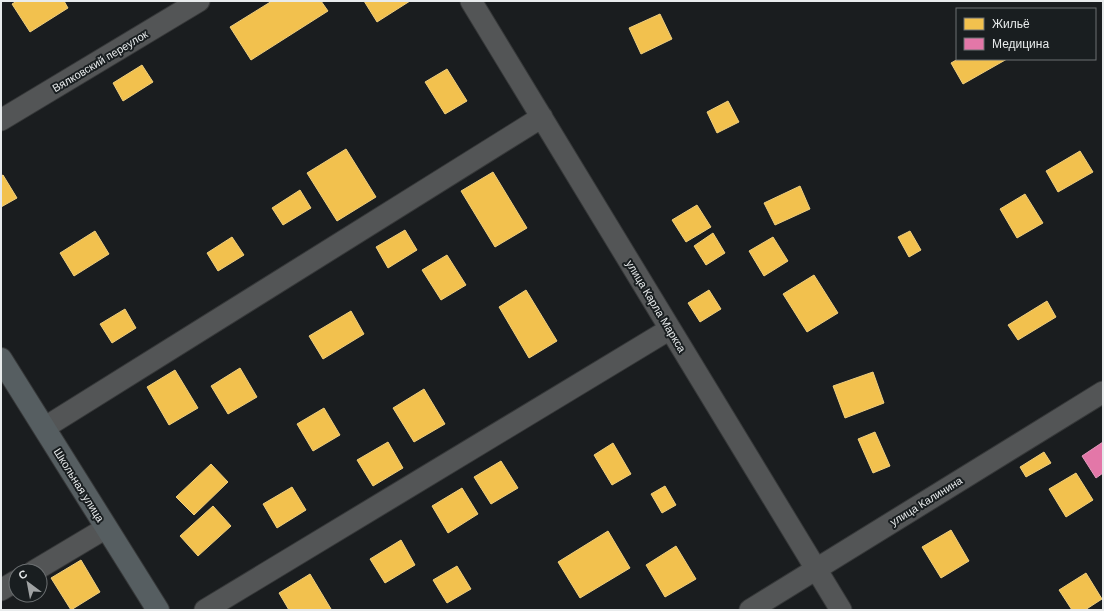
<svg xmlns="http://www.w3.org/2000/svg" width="1104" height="611" viewBox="0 0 1104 611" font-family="Helvetica,sans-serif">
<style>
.homes{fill:#f2c14e;stroke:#efce7d}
.health{fill:#e377a8;stroke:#e49abc}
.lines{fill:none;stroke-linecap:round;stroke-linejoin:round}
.minor-casing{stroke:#363839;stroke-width:23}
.major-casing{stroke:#363839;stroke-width:24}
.minor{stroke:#535556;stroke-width:21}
.major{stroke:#565e61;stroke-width:22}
.labels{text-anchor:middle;stroke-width:4;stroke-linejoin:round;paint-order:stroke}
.street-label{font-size:11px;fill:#e8ebec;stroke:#191e20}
</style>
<rect width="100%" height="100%" fill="#1a1d1f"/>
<path class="homes" d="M17,1H64L68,8L30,32L12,4Z
M272,1H321L328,11L251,60L230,27Z
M364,1H410L377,22Z
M660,14L672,39L641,54L629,28Z
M958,59H1007L963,84L951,63Z
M142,65L153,82L123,101L113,83Z
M447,69L467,101L445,114L425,82Z
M728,101L739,122L717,133L707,112Z
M346,149L376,197L337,221L307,173Z
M1080,151L1093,172L1058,192L1046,171Z
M493,172L527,228L495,247L461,191Z
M3,175L17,198L1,207V176Z
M800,186L810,209L775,225L764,203Z
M300,190L311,208L283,225L272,208Z
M1025,194L1043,223L1017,238L1000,209Z
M697,205L711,227L686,242L672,220Z
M405,230L417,250L388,268L376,247Z
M95,231L109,254L74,276L60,253Z
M910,231L921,250L909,257L898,237Z
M713,233L725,253L706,265L694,246Z
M232,237L244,255L218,271L207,253Z
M773,237L788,261L764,276L749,251Z
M447,255L466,285L441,300L422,270Z
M814,275L838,313L807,332L783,294Z
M526,290L557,341L529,358L499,307Z
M709,290L721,309L700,322L688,303Z
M1047,301L1056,317L1018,340L1008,325Z
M125,309L136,328L112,343L100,324Z
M351,311L364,334L323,359L309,336Z
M240,368L257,397L228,414L211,386Z
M175,370L198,408L169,425L147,387Z
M873,372L884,403L845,418L833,386Z
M424,389L445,424L414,442L393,408Z
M324,408L340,435L313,451L297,424Z
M875,432L890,466L873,473L858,439Z
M388,442L403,468L373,486L357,460Z
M613,443L631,474L612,485L594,455Z
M1044,452L1051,463L1026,477L1020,467Z
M501,461L518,488L491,504L474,477Z
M211,464L228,482L194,515L176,497Z
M1076,473L1093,500L1066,517L1049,489Z
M665,486L676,505L662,513L651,494Z
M292,487L306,510L277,528L263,504Z
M462,488L478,514L448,533L432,506Z
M213,506L231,526L198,556L180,536Z
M951,530L969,561L941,578L922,547Z
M608,531L630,568L580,598L558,562Z
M401,540L415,565L385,583L370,559Z
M676,546L696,579L665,597L646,565Z
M81,560L100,592L71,610L51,578Z
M457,566L471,589L447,603L433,580Z
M1086,573L1102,599L1085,610H1072L1059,590Z
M310,574L331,609L329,610H289L279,593Z"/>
<path class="health" d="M1103,442V473L1096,478L1082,456Z"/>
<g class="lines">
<g class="minor-casing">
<path id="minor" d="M471,1L841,610
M1,120L199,1
M44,428L542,117
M34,571L106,528
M1,590L16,581
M205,610L670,329
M750,610L1103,392"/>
</g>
<g class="major-casing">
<path id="major" d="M1,359L158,610"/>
</g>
<use href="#minor" class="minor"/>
<use href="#major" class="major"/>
</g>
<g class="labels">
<g class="street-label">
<text transform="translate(100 61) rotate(-31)" y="4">Вялковский переулок</text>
<text transform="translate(656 306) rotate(59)" y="4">улица Карла Маркса</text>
<text transform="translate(79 485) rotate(58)" y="4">Школьная улица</text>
<text transform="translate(926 501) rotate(-32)" y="4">улица Калинина</text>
</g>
</g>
<rect width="1104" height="611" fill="none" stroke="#e8ebec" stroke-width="4"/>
<rect x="956" y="8" width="140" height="52" fill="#191e20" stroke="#6c7072"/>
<rect x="964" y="18" width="20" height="12" fill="#f2c14e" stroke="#6c7072"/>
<text x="992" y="28" font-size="12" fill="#e8ebec">Жильё</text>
<rect x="964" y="38" width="20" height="12" fill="#e377a8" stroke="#6c7072"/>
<text x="992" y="48" font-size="12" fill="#e8ebec">Медицина</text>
<g transform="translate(28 583) rotate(328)"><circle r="19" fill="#191e20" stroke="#6c7072"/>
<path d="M0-3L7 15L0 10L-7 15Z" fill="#a0a3a4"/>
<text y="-6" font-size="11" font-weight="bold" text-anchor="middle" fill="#e8ebec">С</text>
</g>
</svg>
